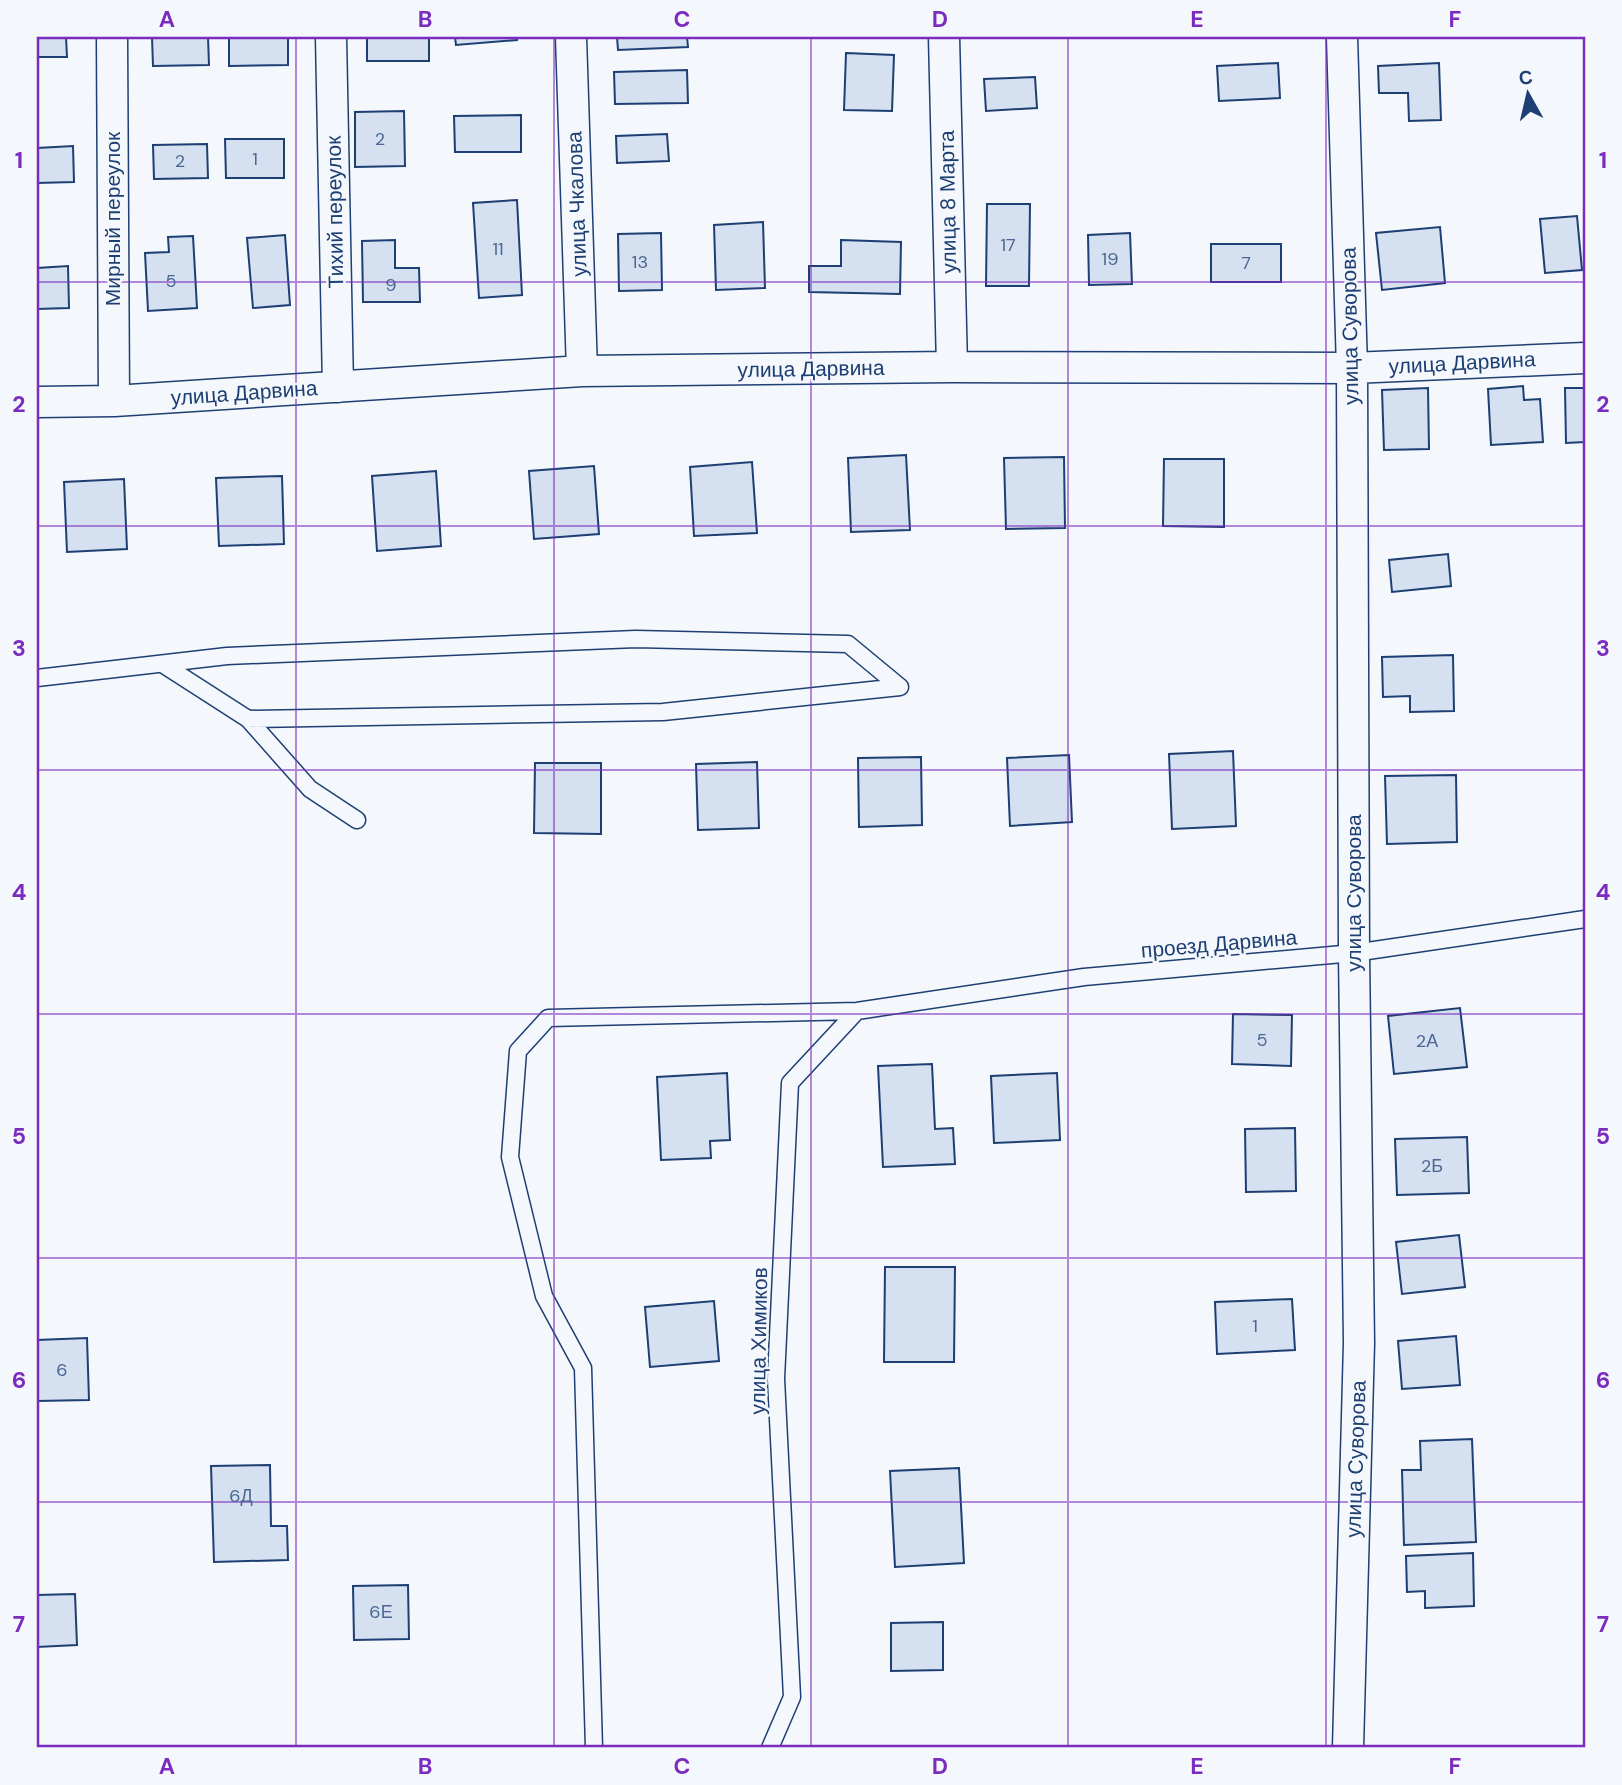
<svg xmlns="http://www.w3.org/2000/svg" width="1622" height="1785" viewBox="0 0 1622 1785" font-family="'DM Sans',sans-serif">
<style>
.building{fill:#d5e0f0;stroke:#1d3f73;stroke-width:2}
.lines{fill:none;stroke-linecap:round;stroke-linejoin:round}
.lane-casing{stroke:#1d3f73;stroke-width:19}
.street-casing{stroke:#1d3f73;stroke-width:33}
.lane{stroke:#f4f7fb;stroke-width:16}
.street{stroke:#f4f7fb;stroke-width:30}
.grid{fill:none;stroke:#7b2cbf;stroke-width:2;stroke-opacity:0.55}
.labels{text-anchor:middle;stroke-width:5;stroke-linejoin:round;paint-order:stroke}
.number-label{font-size:18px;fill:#4b6792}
.street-label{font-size:21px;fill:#1d3f73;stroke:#f4f7fb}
.neatline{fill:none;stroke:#7b2cbf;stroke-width:2.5}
.grid-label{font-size:23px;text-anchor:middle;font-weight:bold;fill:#7b2cbf}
</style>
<rect width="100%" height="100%" fill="#f4f7fb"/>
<path class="building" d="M37,37H66L67,57H37Z
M152,37H208L209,65L153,66Z
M229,37H288V65L229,66Z
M367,37H429V61H367Z
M455,37H517V40L456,45Z
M617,37H687L688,47L618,50Z
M846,53L894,55L892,111L844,110Z
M1278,63L1280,98L1219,101L1217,66Z
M1439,63L1441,120L1409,121L1408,93H1379L1378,66Z
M687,70L688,103L615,104L614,72Z
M1035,77L1037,108L986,111L984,79Z
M404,111L405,166L355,167V112Z
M521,115V152H455L454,116Z
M667,134L669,161L617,163L616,136Z
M225,139H284V178H226Z
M207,144L208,178L154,179L153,145Z
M73,146L74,182L37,183V148Z
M517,200L522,295L479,298L473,203Z
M987,204H1030L1029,286H986Z
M1577,216L1582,270L1545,273L1540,219Z
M763,222L765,288L716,290L714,225Z
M1440,227L1445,283L1382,290L1376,233Z
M661,233L662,290L619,291L618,234Z
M1130,233L1132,284L1089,285L1088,235Z
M285,235L290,305L253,308L247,238Z
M193,236L197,308L148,311L145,253L169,252L168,237Z
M395,240V268H419L420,302H363L362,241Z
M841,240L901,242L900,294L809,292V266H841Z
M1211,244H1281V282H1211Z
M68,266L69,308L37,309V268Z
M1523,386L1524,400L1540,399L1543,442L1491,445L1488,389Z
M1428,388L1429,449L1384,450L1382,390Z
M1565,388H1585V442L1566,443Z
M906,455L910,530L851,532L848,458Z
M1064,457L1065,528L1006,529L1004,458Z
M1164,459H1224V527L1163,526Z
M752,462L757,533L694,536L690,467Z
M594,466L599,534L534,539L529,471Z
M436,471L441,546L377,551L372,476Z
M282,476L284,544L219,546L216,478Z
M124,479L127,549L67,552L64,482Z
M1448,554L1451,586L1392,592L1389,560Z
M1453,655L1454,711L1410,712V696L1383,697L1382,657Z
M1233,751L1236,826L1172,829L1169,754Z
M1069,755L1072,822L1010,826L1007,758Z
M921,757L922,825L859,827L858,758Z
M757,762L759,828L698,830L696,764Z
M535,763H601V834L534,833Z
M1456,775L1457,842L1387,844L1385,776Z
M1460,1008L1467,1067L1394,1074L1388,1016Z
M1233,1014L1292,1015L1291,1066L1232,1064Z
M932,1064L935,1129L953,1128L955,1164L883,1167L878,1066Z
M727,1073L730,1140L710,1141L711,1158L661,1160L657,1077Z
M1057,1073L1060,1140L994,1143L991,1076Z
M1295,1128L1296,1191L1246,1192L1245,1129Z
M1467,1137L1469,1193L1397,1195L1395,1139Z
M1459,1235L1465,1287L1402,1294L1396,1242Z
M885,1267H955L954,1362H884Z
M1292,1299L1295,1350L1217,1354L1215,1302Z
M714,1301L719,1361L650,1367L645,1307Z
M1456,1336L1460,1385L1402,1389L1398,1341Z
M87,1338L89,1400L37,1401V1340Z
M1472,1439L1476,1542L1404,1545L1402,1470H1421L1420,1441Z
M270,1465L271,1526H287L288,1560L214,1562L211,1466Z
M959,1468L964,1563L895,1567L890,1471Z
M1473,1553L1474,1606L1425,1608V1591L1407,1592L1406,1556Z
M408,1585L409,1639L354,1640L353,1586Z
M75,1594L77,1645L37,1647V1595Z
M943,1622V1670L891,1671V1623Z"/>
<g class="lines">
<g class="lane-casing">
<path id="lane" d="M164,665L248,719L663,712L900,687
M37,678L227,656L636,639L848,644L900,687
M248,719L310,789L357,820
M594,1748L583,1368L544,1296L510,1157L518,1051L548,1018L857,1011L1084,977L1354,953L1585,919
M770,1748L792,1697L776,1379L790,1083L857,1011"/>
</g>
<g class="street-casing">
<path id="street" d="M112,37L114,401
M331,37L338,387
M571,37L582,371
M944,37L952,367
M1342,37L1352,368L1354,953L1359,1343L1348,1748
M37,402L114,401L582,371L952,367L1352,368L1585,358"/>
</g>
<use href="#lane" class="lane"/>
<use href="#street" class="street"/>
</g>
<path class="grid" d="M296,37V1748M554,37V1748M811,37V1748M1068,37V1748M1326,37V1748M37,282H1585M37,526H1585M37,770H1585M37,1014H1585M37,1258H1585M37,1502H1585"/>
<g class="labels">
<g class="number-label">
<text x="380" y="145">2</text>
<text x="255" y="165">1</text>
<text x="180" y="167">2</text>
<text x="1008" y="251">17</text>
<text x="498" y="255">11</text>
<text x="1110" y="265">19</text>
<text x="640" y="268">13</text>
<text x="1246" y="269">7</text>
<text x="171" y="287">5</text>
<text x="391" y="291">9</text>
<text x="1262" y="1046">5</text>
<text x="1427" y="1047">2А</text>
<text x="1432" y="1172">2Б</text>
<text x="1255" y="1332">1</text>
<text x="62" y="1376">6</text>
<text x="241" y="1502">6Д</text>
<text x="381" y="1618">6Е</text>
</g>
<g class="street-label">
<text transform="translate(948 202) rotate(-91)" y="7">улица 8 Марта</text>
<text transform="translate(577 204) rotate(-92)" y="7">улица Чкалова</text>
<text transform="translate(335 212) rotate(-91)" y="7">Тихий переулок</text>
<text transform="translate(113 219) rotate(-90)" y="7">Мирный переулок</text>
<text transform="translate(1350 326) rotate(-91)" y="7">улица Суворова</text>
<text transform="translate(1462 363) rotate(-3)" y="7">улица Дарвина</text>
<text transform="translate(811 369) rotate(-1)" y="7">улица Дарвина</text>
<text transform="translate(244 393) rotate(-4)" y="7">улица Дарвина</text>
<text transform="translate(1354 893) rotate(-90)" y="7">улица Суворова</text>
<text transform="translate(1219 944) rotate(-5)" y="7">проезд Дарвина</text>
<text transform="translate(759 1341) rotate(-89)" y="7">улица Химиков</text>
<text transform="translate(1356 1459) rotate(-88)" y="7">улица Суворова</text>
</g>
</g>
<rect width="1622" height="1785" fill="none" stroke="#f4f7fb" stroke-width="77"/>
<g transform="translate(1528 94) rotate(352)" stroke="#f4f7fb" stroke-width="5" paint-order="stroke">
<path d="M0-5L12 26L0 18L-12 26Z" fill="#1d3f73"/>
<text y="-10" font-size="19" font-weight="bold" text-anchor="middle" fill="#1d3f73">С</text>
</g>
<rect x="38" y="38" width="1546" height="1708" class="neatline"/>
<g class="grid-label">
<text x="167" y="27">A</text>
<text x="425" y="27">B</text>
<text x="682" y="27">C</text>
<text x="940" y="27">D</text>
<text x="1197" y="27">E</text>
<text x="1455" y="27">F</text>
<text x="19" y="168">1</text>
<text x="1603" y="168">1</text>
<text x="19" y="412">2</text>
<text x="1603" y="412">2</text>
<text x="19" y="656">3</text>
<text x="1603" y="656">3</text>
<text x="19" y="900">4</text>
<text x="1603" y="900">4</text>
<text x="19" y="1144">5</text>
<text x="1603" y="1144">5</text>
<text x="19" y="1388">6</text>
<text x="1603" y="1388">6</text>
<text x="19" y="1632">7</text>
<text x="1603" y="1632">7</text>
<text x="167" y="1774">A</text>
<text x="425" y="1774">B</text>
<text x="682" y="1774">C</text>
<text x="940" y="1774">D</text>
<text x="1197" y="1774">E</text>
<text x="1455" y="1774">F</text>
</g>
</svg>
